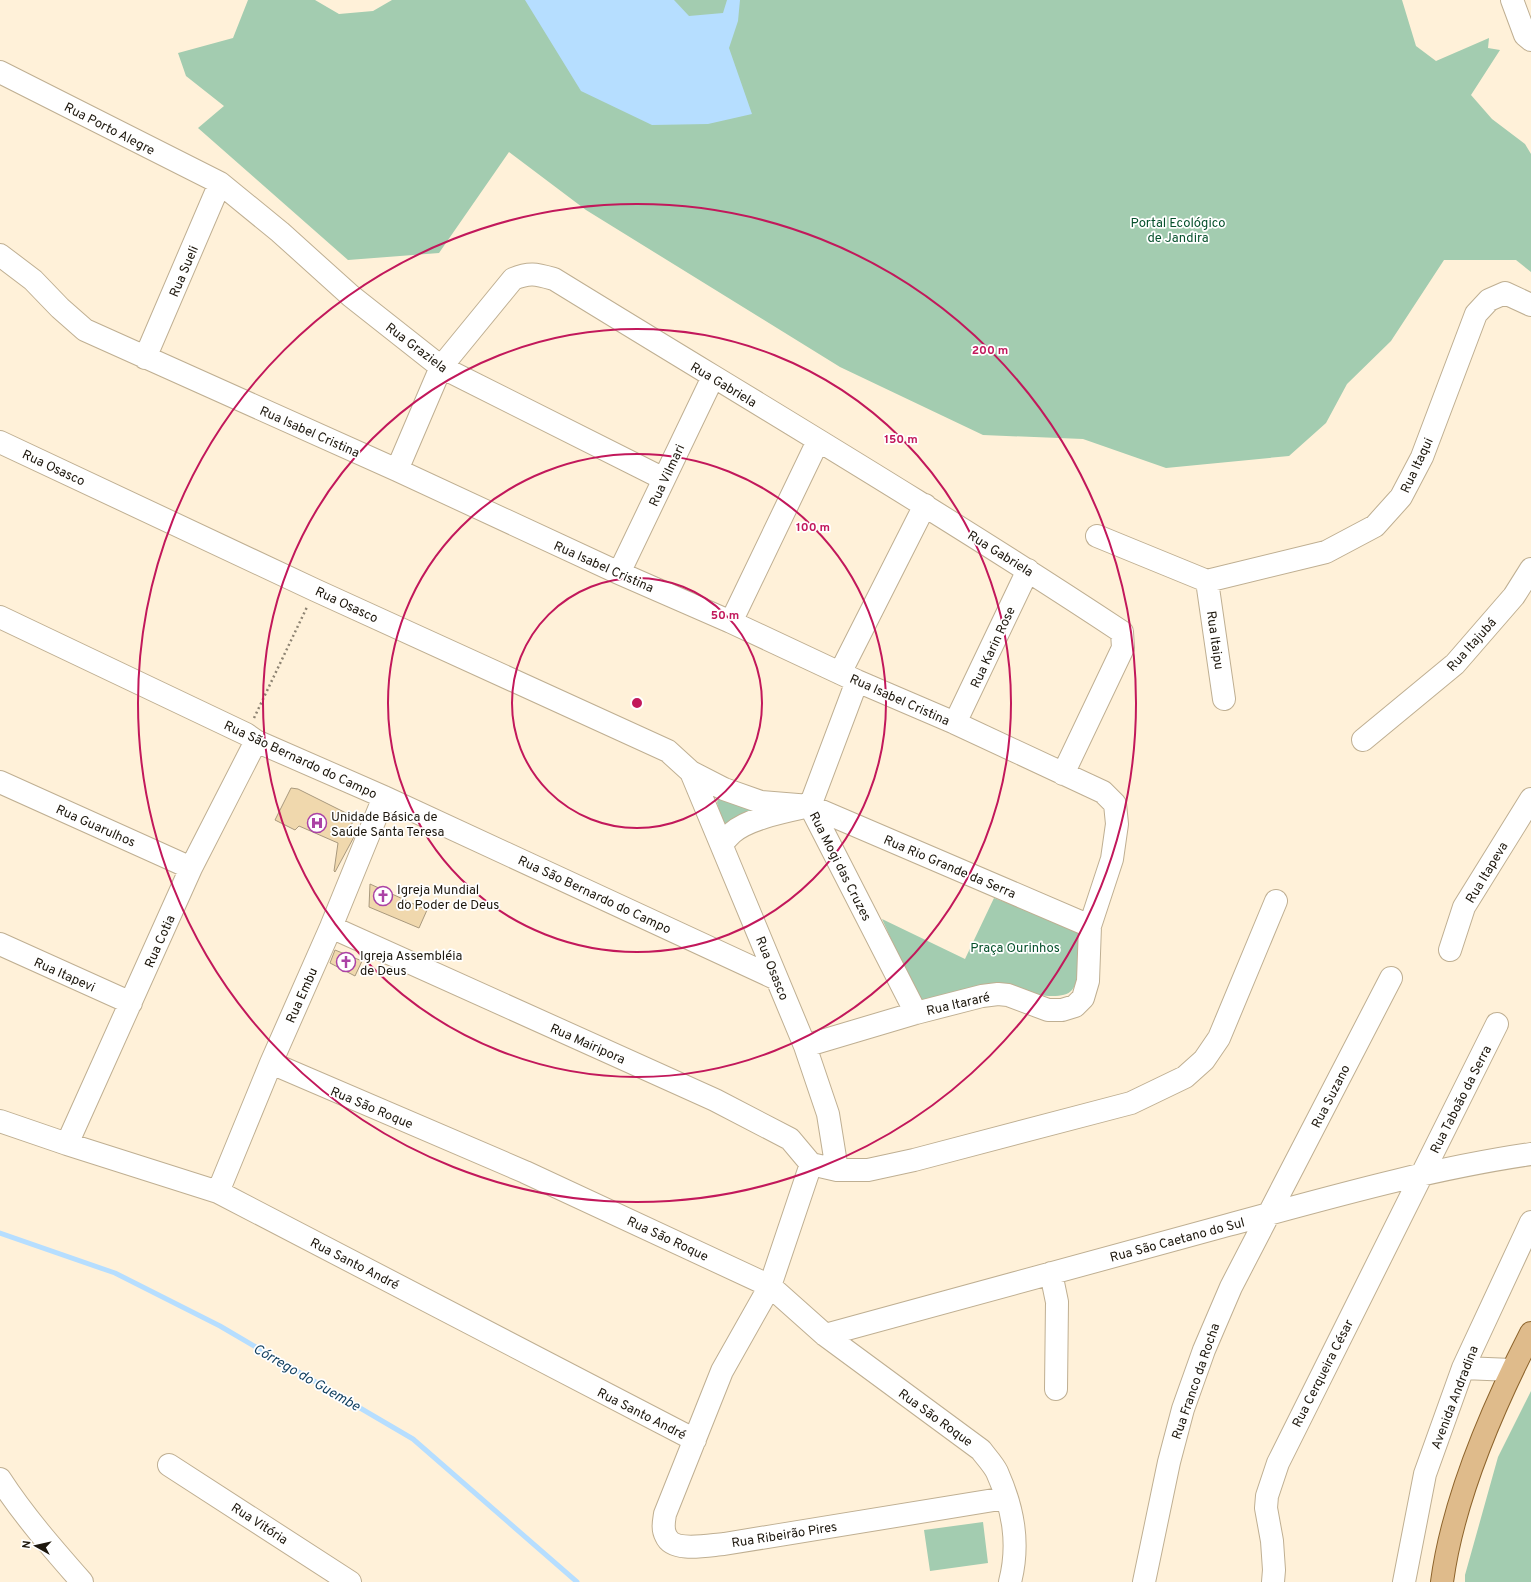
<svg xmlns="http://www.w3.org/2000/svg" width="1531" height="1582" viewBox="0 0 1531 1582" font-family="Overpass,sans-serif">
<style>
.green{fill:#a3ccb0}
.water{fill:#b6deff}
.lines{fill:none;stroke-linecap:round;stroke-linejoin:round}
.stream{stroke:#b6deff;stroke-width:5}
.building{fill:#f0d8ad;stroke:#a9997d}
.minor-casing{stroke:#bfaf92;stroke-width:24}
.major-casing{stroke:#8d642c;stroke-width:24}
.path{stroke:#8d8372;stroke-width:2.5;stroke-dasharray:2 3;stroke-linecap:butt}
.minor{stroke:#fff;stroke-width:22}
.major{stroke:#dfbb8b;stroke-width:22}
.ring{fill:none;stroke:#c2185b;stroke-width:2}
.labels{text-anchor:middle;stroke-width:3.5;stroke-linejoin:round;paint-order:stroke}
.street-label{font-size:13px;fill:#1d170d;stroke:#fff}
.park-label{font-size:13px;fill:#05502b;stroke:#fff}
.poi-label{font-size:13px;fill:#1d170d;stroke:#fff;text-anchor:start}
.water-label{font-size:14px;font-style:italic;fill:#113f5f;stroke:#fff}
.centre{fill:#c2185b;stroke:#fff;stroke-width:2}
.ring-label{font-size:12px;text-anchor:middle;font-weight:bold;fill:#c2185b;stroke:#fff;stroke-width:3.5;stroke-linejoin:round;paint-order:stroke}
</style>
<rect width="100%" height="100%" fill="#fff1d9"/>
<path class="green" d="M248,0H315L339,14L373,11L392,0H1402L1416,46L1436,61L1489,38L1488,48L1500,50L1471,95L1492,119L1525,144L1531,154V272L1516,260H1444L1391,341L1347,384L1326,423L1289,456L1166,468L1083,439L983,435L840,367L586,210L509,152L439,253L348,260L198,128L224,106L186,76L178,53L233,38Z
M718,797L765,806L732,826L723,822L717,803Z
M994,898L1078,929C1081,941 1079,951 1078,963C1077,971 1078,983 1072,990C1064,1000 1038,995 1027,993L923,1003L918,999L882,919L965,959Z
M1531,1391V1582H1465V1575L1498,1457Z
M983,1522L988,1563L930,1571L924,1530Z"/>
<path class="water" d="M525,0H674L689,16L723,13L727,0H740L738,21L729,48L752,114L708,124L652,125L581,91Z"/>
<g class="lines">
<path class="stream" d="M0,1233L115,1273L220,1326L413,1439L577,1582"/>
</g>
<path class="building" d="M291,788L298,789L356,818L348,829L355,835L335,872L334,871L338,843L299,826L295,830L275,820Z
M370,884L427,910L419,928L369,907Z
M335,950L362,961L355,976L330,963Z"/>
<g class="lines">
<g class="minor-casing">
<path id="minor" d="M1512,0L1525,35L1531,40
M0,72L220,183L280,232L351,296L441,367L664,479
M0,255L33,280L60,308L85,330L397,470L619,573L731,622L857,681L955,723L1103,792L1115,804L1117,824L1112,859L1090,926L1088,981L1083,998L1075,1006L1062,1010H1048L1008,995L998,994L982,996L916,1013L805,1046
M145,358L220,183
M0,442L315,590L668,751L691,772L805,1046L828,1114L837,1170
M397,470L441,367L513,279C530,272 536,274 554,279C744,396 936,509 1122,632L1123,648L1063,774
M1097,536L1207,581L1326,552L1375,526L1401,497L1422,457L1476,314L1489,300L1505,293L1531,305
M619,573L713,377
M1207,581L1224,699
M0,617L246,734L256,741L384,797L777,979
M731,622L818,441
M840,673L925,505
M955,723L1028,570
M1363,740L1455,664L1514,596L1531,569
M691,772L724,789L761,802L810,806L1090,926
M0,782L191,868
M810,806L857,681
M722,844C725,840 729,836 732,833C749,818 788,811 810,806L916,1013
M331,927L715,1100L790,1139L811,1164L837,1170H868L914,1160L1131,1103L1185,1077L1204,1060L1219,1038L1276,901
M0,944L131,1003
M1450,950L1464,907L1531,799
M271,1063L525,1172L770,1286L825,1335L981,1450C986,1457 993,1464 997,1472C1013,1508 1020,1543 1010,1582
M0,1121L67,1144L218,1192L695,1440
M67,1144L191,868L256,741
M811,1164L770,1286L722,1371L665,1514C664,1521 662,1529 666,1536C673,1553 709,1545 724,1544L1006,1498
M218,1192L271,1063L331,927L384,797
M1051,1273L1057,1302L1056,1389
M825,1335C959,1298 1093,1261 1228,1225C1328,1198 1428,1169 1531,1154
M1463,1368L1512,1370
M169,1465L350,1582
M0,1479C24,1516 53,1549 82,1582
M1144,1582L1169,1462L1183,1409L1204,1350L1231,1287L1391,978
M1273,1582L1274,1570L1272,1541L1266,1508L1267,1496L1278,1463L1497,1024
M1404,1582L1425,1474L1463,1368L1531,1222"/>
</g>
<g class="major-casing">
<path id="major" d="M1442,1582C1453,1499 1493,1407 1531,1333"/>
</g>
<path class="path" d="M254,718L307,607"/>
<use href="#minor" class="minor"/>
<use href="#major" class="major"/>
</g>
<g class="ring">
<circle cx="637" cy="703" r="125"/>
<circle cx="637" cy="703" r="249"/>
<circle cx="637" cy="703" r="374"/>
<circle cx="637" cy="703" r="499"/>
</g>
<defs>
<g id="hospital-ring" transform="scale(1)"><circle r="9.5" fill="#fff" stroke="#ab42a5" stroke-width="1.5"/><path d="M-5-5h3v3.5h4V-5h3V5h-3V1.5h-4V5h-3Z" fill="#ab42a5"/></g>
<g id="church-ring" transform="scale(1)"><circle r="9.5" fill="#fff" stroke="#ab42a5" stroke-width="1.5"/><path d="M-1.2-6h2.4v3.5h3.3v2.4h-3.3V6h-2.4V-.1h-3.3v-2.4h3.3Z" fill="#ab42a5"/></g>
</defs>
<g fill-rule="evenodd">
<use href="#hospital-ring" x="317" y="823"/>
<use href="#church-ring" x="383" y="896"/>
<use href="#church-ring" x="346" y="962"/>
</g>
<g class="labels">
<g class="street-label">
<text transform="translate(110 128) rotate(27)" y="5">Rua Porto Alegre</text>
<text transform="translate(183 271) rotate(-67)" y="5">Rua Sueli</text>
<text transform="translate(417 347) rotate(37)" y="5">Rua Graziela</text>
<text transform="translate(724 384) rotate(31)" y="5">Rua Gabriela</text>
<text transform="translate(310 431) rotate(24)" y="5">Rua Isabel Cristina</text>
<text transform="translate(1416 465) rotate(-65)" y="5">Rua Itaqui</text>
<text transform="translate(54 467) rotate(25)" y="5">Rua Osasco</text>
<text transform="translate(666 475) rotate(-65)" y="5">Rua Vilmari</text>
<text transform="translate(1001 553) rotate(32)" y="5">Rua Gabriela</text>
<text transform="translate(604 566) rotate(24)" y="5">Rua Isabel Cristina</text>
<text transform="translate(347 604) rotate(25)" y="5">Rua Osasco</text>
<text transform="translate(1216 640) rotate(82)" y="5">Rua Itaipu</text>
<text transform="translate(1471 644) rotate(-48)" y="5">Rua Itajubá</text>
<text transform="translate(992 647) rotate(-65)" y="5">Rua Karin Rose</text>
<text transform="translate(900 699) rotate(24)" y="5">Rua Isabel Cristina</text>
<text transform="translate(301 759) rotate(25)" y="5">Rua São Bernardo do Campo</text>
<text transform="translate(96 825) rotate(24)" y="5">Rua Guarulhos</text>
<text transform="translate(841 866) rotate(63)" y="5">Rua Mogi das Cruzes</text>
<text transform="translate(950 866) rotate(23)" y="5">Rua Rio Grande da Serra</text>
<text transform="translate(1486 872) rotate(-59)" y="5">Rua Itapeva</text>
<text transform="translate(595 894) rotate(25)" y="5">Rua São Bernardo do Campo</text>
<text transform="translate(159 941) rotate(-66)" y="5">Rua Cotia</text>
<text transform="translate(773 968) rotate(68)" y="5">Rua Osasco</text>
<text transform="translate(65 974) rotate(24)" y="5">Rua Itapevi</text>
<text transform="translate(301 995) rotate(-66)" y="5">Rua Embu</text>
<text transform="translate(958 1003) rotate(-13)" y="5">Rua Itararé</text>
<text transform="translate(588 1043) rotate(24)" y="5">Rua Mairipora</text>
<text transform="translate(1330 1096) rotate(-63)" y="5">Rua Suzano</text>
<text transform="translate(1460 1099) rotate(-63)" y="5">Rua Taboão da Serra</text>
<text transform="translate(372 1107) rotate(23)" y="5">Rua São Roque</text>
<text transform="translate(668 1238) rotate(25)" y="5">Rua São Roque</text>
<text transform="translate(1177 1239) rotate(-15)" y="5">Rua São Caetano do Sul</text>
<text transform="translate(355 1263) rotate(27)" y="5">Rua Santo André</text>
<text transform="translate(1322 1373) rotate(-63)" y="5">Rua Cerqueira César</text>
<text transform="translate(1195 1381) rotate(-71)" y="5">Rua Franco da Rocha</text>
<text transform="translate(1454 1397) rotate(-69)" y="5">Avenida Andradina</text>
<text transform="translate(642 1413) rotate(27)" y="5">Rua Santo André</text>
<text transform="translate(936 1417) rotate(36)" y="5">Rua São Roque</text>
<text transform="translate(260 1523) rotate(33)" y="5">Rua Vitória</text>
<text transform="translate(784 1534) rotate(-9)" y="5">Rua Ribeirão Pires</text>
</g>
<g class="park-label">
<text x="1178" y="227">Portal Ecológico<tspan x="1178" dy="15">de Jandira</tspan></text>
<text x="1015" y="952">Praça Ourinhos</text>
</g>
<g class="poi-label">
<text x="331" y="821">Unidade Básica de<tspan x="331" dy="15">Saúde Santa Teresa</tspan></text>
<text x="397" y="894">Igreja Mundial<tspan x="397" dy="15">do Poder de Deus</tspan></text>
<text x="360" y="960">Igreja Assembléia<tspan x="360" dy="15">de Deus</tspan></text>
</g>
<g class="water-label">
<text transform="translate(307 1377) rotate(30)" y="5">Córrego do Guembe</text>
</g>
</g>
<circle cx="637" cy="703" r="6" class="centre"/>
<g class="ring-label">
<text x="990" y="354">200 m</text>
<text x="901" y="443">150 m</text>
<text x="813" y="531">100 m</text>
<text x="725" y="619">50 m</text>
</g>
<g transform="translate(36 1546) rotate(278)" stroke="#ffffff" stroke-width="3" paint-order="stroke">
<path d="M0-3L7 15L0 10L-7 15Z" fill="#1d170d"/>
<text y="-6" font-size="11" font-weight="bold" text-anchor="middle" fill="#1d170d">N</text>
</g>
</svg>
